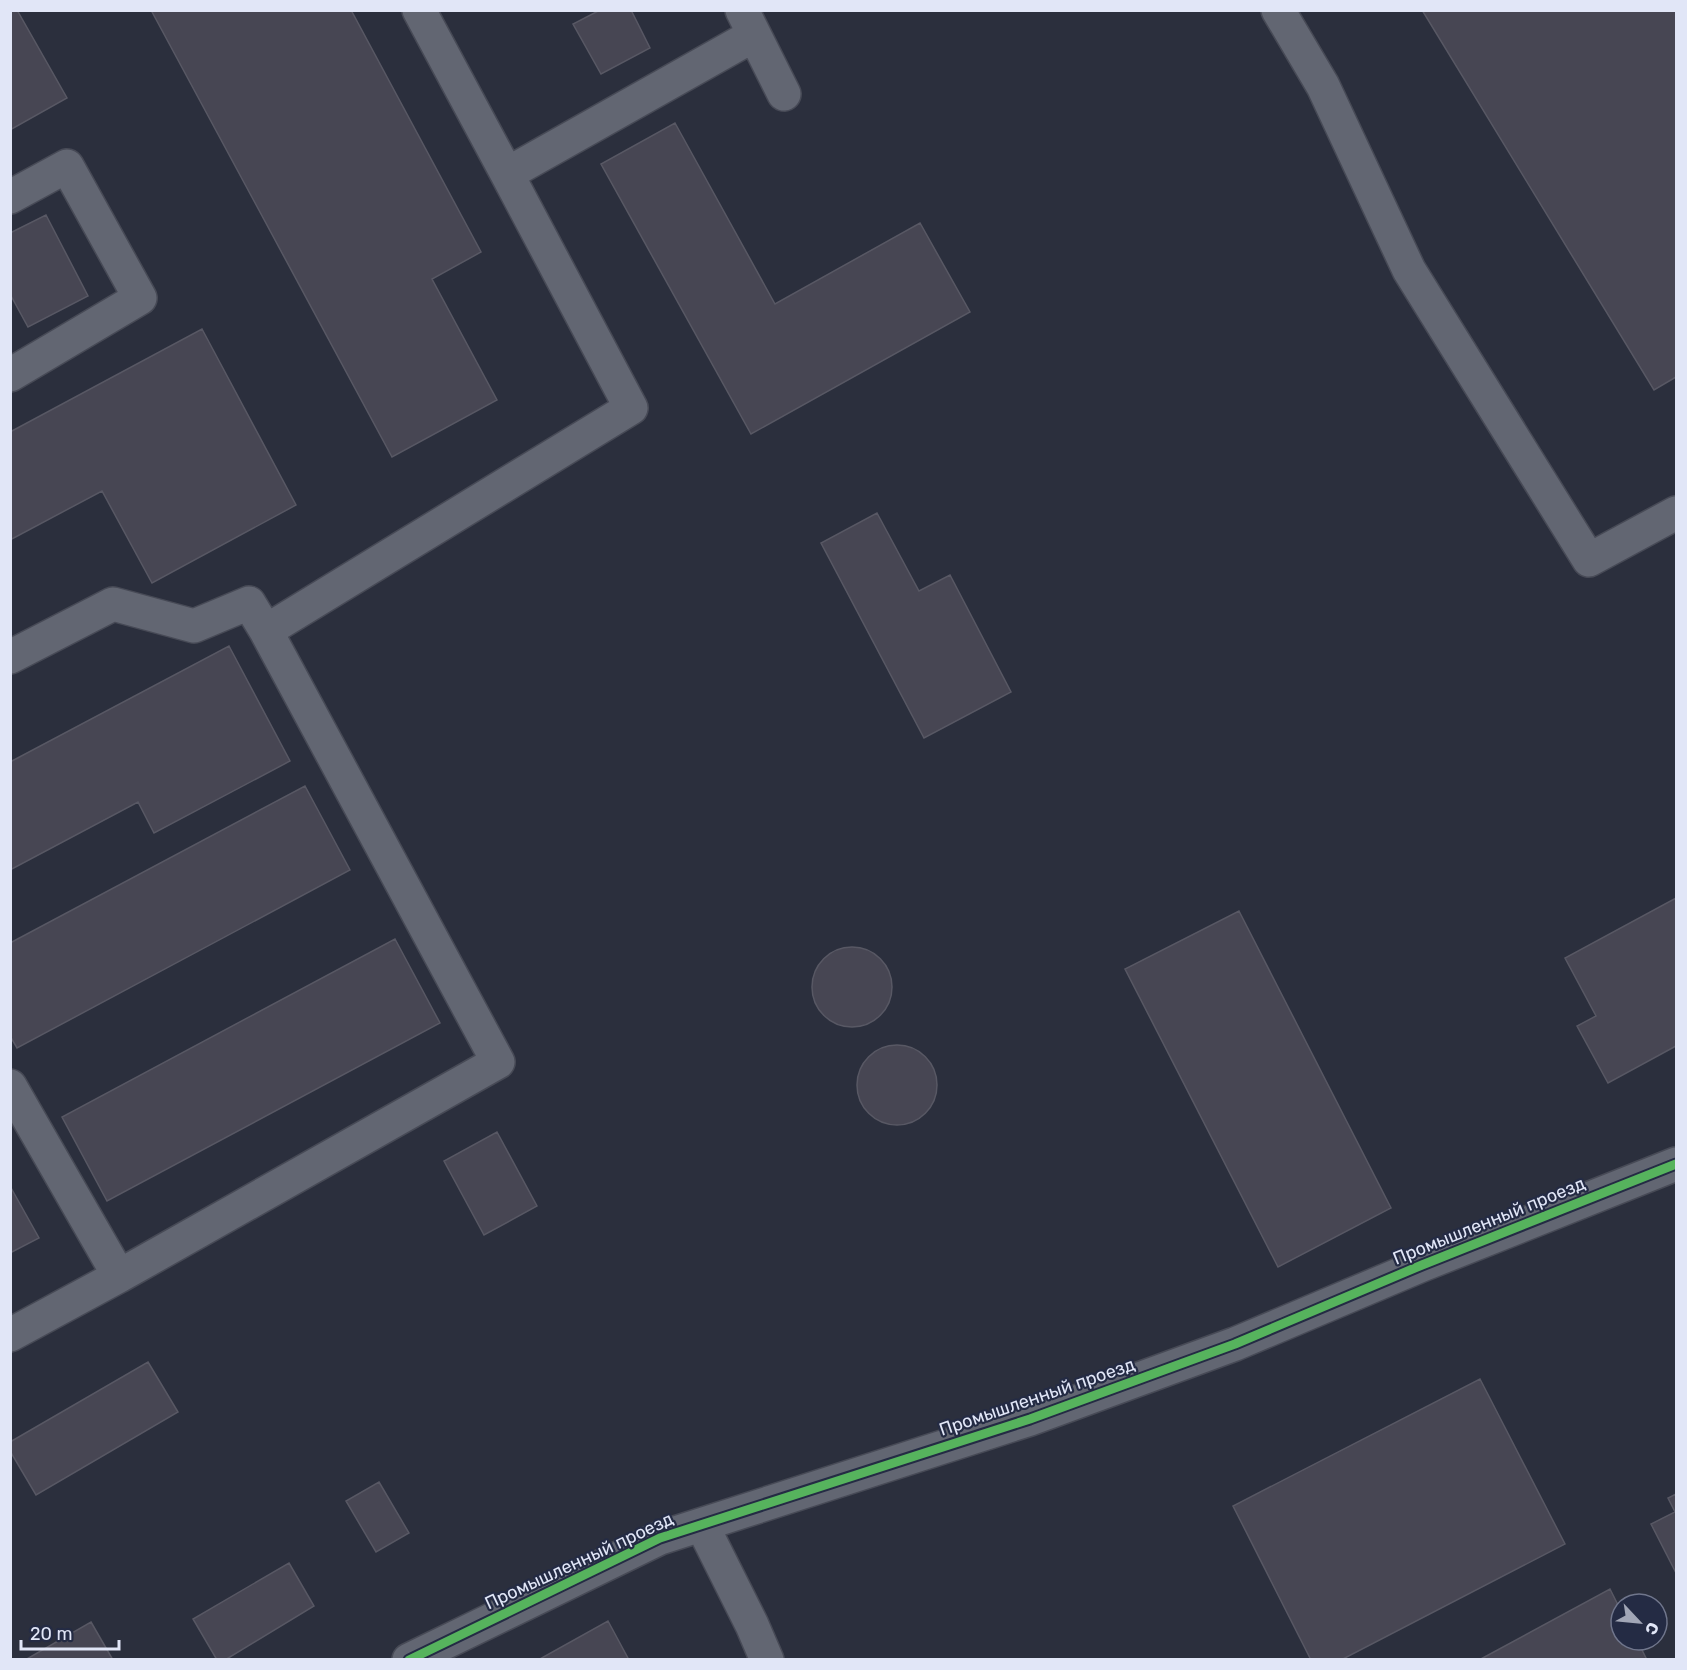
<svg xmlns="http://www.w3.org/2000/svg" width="1687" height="1670" viewBox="0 0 1687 1670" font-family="Rubik,sans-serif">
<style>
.building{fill:#474653;stroke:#585864;stroke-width:1.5}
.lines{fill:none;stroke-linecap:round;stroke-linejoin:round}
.minor-casing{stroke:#474a56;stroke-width:36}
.minor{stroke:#626672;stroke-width:33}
.cycleway-casing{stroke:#242b44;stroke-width:13}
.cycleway{stroke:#56b35d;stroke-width:9}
.labels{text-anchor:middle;stroke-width:4.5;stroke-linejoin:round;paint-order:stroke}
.street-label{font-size:18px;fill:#e1e6f7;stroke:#242b44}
</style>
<rect width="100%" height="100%" fill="#2b2f3d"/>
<path class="building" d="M10,10H17L67,98L10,130Z
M151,10H351L481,252L432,279L497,400L392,457Z
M600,10H631L650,48L601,74L573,24Z
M1422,10H1676V377L1654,390Z
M675,123L775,304L920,223L970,312L751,434L601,164Z
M46,215L88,296L28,327L10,294V233Z
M202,329L296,505L152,583L102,491L10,540V432Z
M877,513L919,591L950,575L1011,692L924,738L821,543Z
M229,646L290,761L154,833L138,802L10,870V762Z
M305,786L350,870L17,1048L10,1036V943Z
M1676,898V1046L1608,1083L1577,1026L1596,1016L1565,958Z
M1239,911L1391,1208L1278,1267L1125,969Z
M395,939L440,1023L107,1201L62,1117Z
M812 987a40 40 0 1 1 80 0a40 40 0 1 1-80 0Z
M857 1085a40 40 0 1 1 80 0a40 40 0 1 1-80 0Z
M497,1132L537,1206L484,1235L444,1161Z
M10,1186L39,1238L10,1253Z
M148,1362L178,1412L36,1495L10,1451V1442Z
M1480,1379L1565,1544L1341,1660H1311L1233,1506Z
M379,1482L409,1533L376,1552L346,1501Z
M1676,1494V1573L1651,1524L1675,1512L1668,1498Z
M289,1563L314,1606L225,1660H217L193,1619Z
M1610,1589L1621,1611V1640H1637L1647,1660H1479Z
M608,1621L629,1660H538Z
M91,1622L113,1660H25Z"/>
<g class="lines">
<g class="minor-casing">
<path id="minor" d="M742,10L784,94
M1278,10L1323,86L1409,270L1589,560L1676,513
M507,174L754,35
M10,197L67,166L140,298L10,375
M10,657L113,604L194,626L249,603L266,631
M10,1086L119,1276L498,1062L266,631L631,408L507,174L419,10
M10,1335L119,1276
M702,1525L752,1625L767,1660
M409,1660L660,1538L1030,1419L1235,1344L1422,1265L1676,1164"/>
</g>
<use href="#minor" class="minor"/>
<g class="cycleway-casing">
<path id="cycleway" d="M409,1660L660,1538L1030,1419L1235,1344L1422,1265L1676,1164"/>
</g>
<use href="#cycleway" class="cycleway"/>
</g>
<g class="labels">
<g class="street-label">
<text transform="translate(1489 1221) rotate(-22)" y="6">Промышленный проезд</text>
<text transform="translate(1037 1397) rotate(-19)" y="6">Промышленный проезд</text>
<text transform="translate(579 1561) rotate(-25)" y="6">Промышленный проезд</text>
</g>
</g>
<rect width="1687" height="1670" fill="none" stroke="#e1e6f7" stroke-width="24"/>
<g transform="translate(1639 1622) rotate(116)"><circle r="28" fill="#242b44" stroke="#70768c" stroke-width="1.5"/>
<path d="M0-4.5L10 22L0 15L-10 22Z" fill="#a1a6b6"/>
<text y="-9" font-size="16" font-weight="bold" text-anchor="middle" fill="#e1e6f7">С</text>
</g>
<path d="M21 1640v9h98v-9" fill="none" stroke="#e1e6f7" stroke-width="3"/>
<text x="30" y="1640" font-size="18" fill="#e1e6f7" stroke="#242b44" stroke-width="4.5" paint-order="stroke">20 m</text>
</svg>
